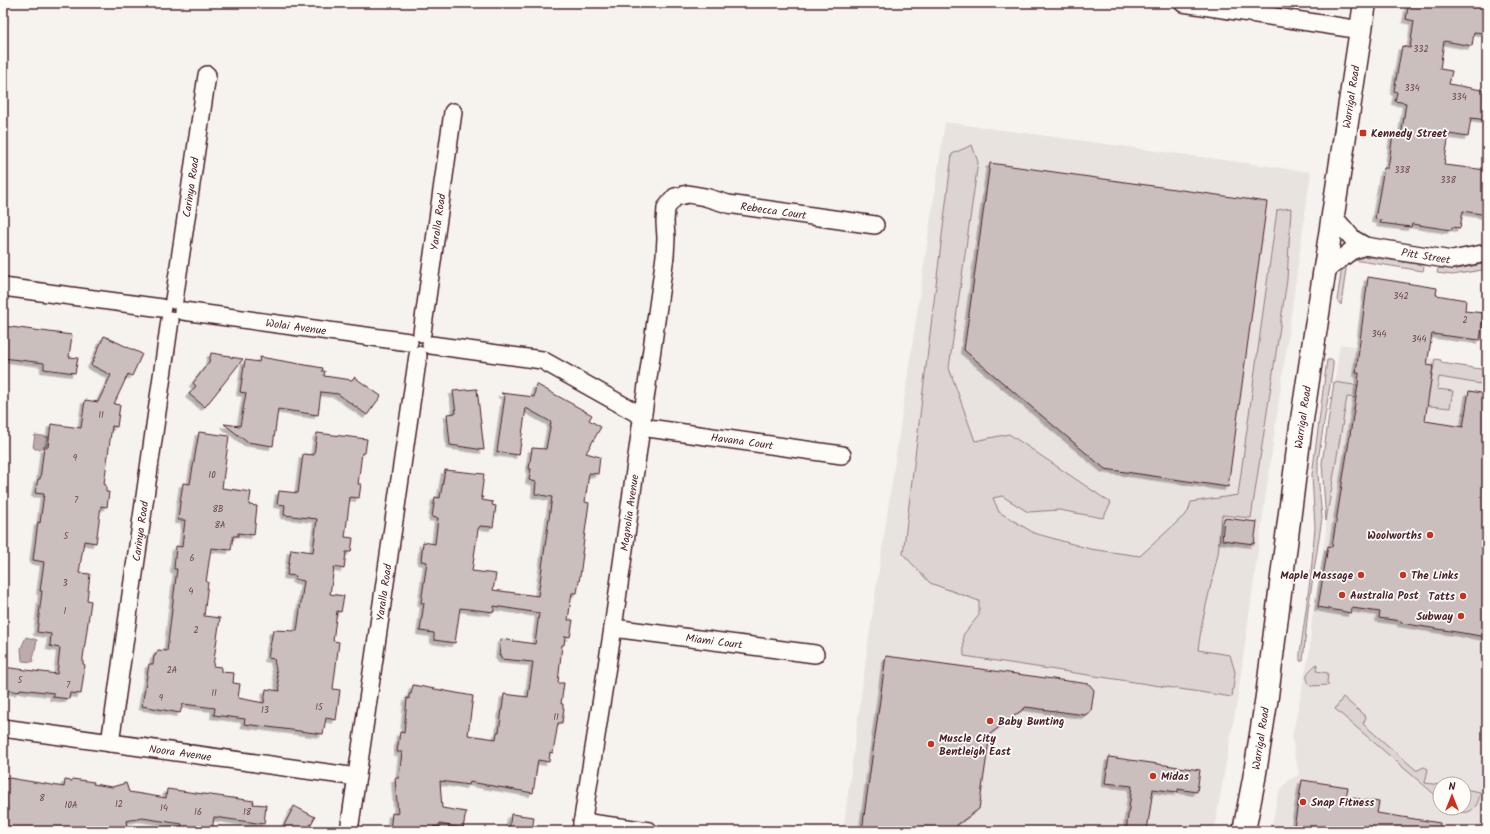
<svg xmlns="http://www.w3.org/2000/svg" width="1490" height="834" viewBox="0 0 1490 834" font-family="Kalam,sans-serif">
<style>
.built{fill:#e9e3e0;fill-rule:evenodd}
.green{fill:#dcd4d2;stroke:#937a7e}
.water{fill:#bbabac;stroke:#8e7378}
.building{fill:#cbbfbe;stroke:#4a1f2b;filter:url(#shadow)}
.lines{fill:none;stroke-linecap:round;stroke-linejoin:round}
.street-casing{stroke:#4a1f2b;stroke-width:20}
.highway-casing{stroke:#4a1f2b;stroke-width:25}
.street{stroke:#fdfcf7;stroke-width:17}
.highway{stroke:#fdfcf7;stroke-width:22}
.poi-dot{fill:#c8321e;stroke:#fdfcf7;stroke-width:1.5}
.labels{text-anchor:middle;stroke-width:3.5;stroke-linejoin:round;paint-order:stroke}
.number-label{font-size:9px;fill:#6a4750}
.street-label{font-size:11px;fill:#4a1f2b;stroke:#fdfcf7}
.poi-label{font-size:11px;font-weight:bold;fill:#4a1f2b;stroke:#fdfcf7;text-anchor:start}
</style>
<defs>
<filter id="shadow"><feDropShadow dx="-3.5" dy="3.5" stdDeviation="0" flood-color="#0004"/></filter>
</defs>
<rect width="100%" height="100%" fill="#f6f3ef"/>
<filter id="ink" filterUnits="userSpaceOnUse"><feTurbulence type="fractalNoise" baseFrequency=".025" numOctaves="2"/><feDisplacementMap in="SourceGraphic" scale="8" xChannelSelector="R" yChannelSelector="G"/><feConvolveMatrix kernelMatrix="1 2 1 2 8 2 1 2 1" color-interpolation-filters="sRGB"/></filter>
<g filter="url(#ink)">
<path class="built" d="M945,122L1311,172L1237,702L1214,831H843L867,650Z
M1340,344L1441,360V363L1487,370V831H1271L1277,798L1280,790L1289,780L1299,774L1294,752L1292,737L1309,654L1312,618L1326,532V512L1322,463ZM1440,784H1464V808H1440Z"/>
<path class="green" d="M972,145L978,162L949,368L975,441L1009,434L1111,503L1103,518L1059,510L1028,512L1002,496L993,498L999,512L1034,533L1090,549L1140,556L1188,512L1191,502L1238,495L1277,210L1291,208L1287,280L1251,518L1222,515L1218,554L1202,623L1198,650L1230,655L1235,672L1232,697L964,656L963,635L979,615V601L930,583L903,554L952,154Z
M1357,255L1422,265L1424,267L1423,271L1354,260L1352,256Z
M1347,262L1341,305L1337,300L1342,267Z
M1487,263V269L1453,275L1437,273L1438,269L1440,268L1458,269Z
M1435,359L1441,360V363L1487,370V385L1439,377L1437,389L1453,391L1450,408L1347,397L1326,521L1322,463L1334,382L1428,396Z
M1327,360H1333V366L1318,460V475L1322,518L1308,610L1303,661H1300V654L1311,573L1315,527L1312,475Z
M1317,664L1316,671L1328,673L1327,683L1329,685L1310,686C1304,674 1307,673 1317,664Z
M1343,697L1366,717L1363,724L1416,770H1418L1424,767L1428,769L1425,783L1440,785V799L1335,709Z
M1464,789L1480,792C1479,808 1468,819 1452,808H1464Z"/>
<path class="water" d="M35,435L57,438C51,443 45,445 40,449H35L33,447Z
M26,637L37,640L33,659L34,661L32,662L22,661L21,648Z"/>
<path class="building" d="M1409,3H1473L1487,6V19L1484,33L1474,32L1472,46L1444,41L1440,69L1452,71L1449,84L1487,91V120L1471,118L1468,137L1449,134L1444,165L1487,170V215L1463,211L1460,228L1452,227L1451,230L1412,224L1411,227L1380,223L1381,220L1375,219L1384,168H1388L1393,135L1401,137L1406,103L1395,101L1397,92L1394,91L1402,46L1410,48L1414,21L1406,19Z
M990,163L1267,202L1228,487L1105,469L964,350Z
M1368,277L1437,288L1436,295L1466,300L1465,311L1484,313L1480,340L1432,334L1427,365L1433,366L1425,421L1463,427L1469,391L1487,394V637L1401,623V621L1379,618L1380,612L1352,608L1351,613L1318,607L1328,546L1332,547L1358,385L1359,373H1356Z
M3,326L72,335L69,357L78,358L75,373L44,369V363L3,358Z
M104,336L142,354L132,376L128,374L114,404L120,405L117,427L112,426L104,484L106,485V492H109L107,507L101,506L96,543L84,541L79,573L90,574L87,600L91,601L83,658V664L85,665L81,694L70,693L69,699L53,697L54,693L20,689L19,692L3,689V667L57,674L60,648L50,646L51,634L37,632L42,591H40L44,562L33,560L38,522L40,523L44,494L35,493L38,479H40L44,447H48L51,424L81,428L85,400L98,402L111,375L91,365Z
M211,353L230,356V357L243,359L205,407L189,394L196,386L193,383L209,362Z
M260,357L323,368L322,371H325L324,376L352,380L354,377L381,396L367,415L338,394L321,392L318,415L278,409L273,446L247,442L224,424L240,426L246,393L240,392L245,360L259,362Z
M536,384L592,415L589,420L601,427L586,453L600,457L598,474L589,473L585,502L589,503L582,554H583L580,576L577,593H572L568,620H573L570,637L565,636L564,645H562L558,683H564L561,704H563V708H564L562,723H558L553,753L550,752L549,762L538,760L533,793L470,782L469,785L440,781L442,808L466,812L463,828L439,824V827L434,826L433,831H390L392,813L398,814L395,778H399L402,752H397L400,732L404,733L407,698L409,699V694H411L413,685L473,696L468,735L496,739L497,732H499L504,694L528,697L533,662L501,659V656H499L501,639L535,644L539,613L494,606V612L460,608L455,643L434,640V633L420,631L424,603H421L427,562L421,561L423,542L435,544L438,518L432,517L435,497L440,498L445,470L484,474L481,497H483L482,500L493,502L492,505L496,506L493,527L480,526L478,529L472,571L496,574L493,590L538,596L552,497L535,494L536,482L529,480L531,469H529L532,448L546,449L551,422L526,408L519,455L497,452L505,396L501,393L534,397Z
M477,389L484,450L450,445L447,414L456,413L453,391Z
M199,432L229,436L222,488L251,492L249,505L257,506L254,535L238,533V536H233L231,550L211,548L206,582H208L204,616L220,618L213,666L221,667V672L234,673L233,683L240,684L238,698L264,703L266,689L280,691L274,659L268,658L273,630L297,631L304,581L295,579L296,576L287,575L291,549L313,552L317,519L284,515L285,505L277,504L279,491L298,493L303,454L314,455L317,433L367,439L365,453H362L358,484H361L359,498L350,497L345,537L353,538L351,552H346L344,569L334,567L330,594L344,596L341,612L337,611L333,641L339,642L333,689L340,690L336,720L326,718L323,734L244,724L245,719L214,715L215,708L183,704L180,713L142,706L149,664H153L154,656H155L158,650L167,651L177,569H174L176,546L182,547L185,520H178L180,503L183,483L190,484Z
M1224,518L1257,522L1254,544L1222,540Z
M886,656L1089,684L1094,690L1091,711L1085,715L1026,707L990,734L979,809L957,825L956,831H862Z
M1109,757L1200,770L1197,792L1178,789V792L1153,789L1147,831H1126L1132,786L1105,783Z
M3,777L64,787L65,780L72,781V779L94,782L93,784L112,787L126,783L129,792L166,798L167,789L254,801L253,804L266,805L264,824L214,817L212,831H181L182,824L142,818L126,821L128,831H3Z
M1302,780L1348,787L1346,797L1379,802L1377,813L1440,823L1439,831H1321L1294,827Z
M294,806L315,817L307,831H281Z
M511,814L534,817L532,831H509Z"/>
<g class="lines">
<g class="street-casing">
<g id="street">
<path d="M1183,3L1361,30"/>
<path id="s1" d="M1333,216L1353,239L1365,246L1452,260L1487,253"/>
<path d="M1325,271L1351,251L1365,246"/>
<path d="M3,287L162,308"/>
<path id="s2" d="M174,300L207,75"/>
<path id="s3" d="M183,311L409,342"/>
<path id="s4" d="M422,333L453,112"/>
<path d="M431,345L542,360L642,416"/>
<path id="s5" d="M641,427L842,455"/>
<path id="s6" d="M613,628L815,654"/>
<path id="s7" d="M3,728L357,777"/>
<path id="s8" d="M110,743L170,320"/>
<path d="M582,822L649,831"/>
<path id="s9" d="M349,831L418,355"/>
<path id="s10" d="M581,831L613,628L665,256L666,238L665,222L666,208L675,197L688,194L705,197L728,204L875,225"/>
</g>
</g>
<g class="highway-casing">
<g id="highway">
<path id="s11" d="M1244,831L1254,779L1267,696L1300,433L1365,3"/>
</g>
</g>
<use href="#street" class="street"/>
<use href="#highway" class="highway"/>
</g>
</g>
<g class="poi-dot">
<rect x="1359" y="129" width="8" height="8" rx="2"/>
<circle cx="1430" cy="535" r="4"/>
<circle cx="1361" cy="575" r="4"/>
<circle cx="1403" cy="575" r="4"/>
<circle cx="1342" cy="595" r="4"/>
<circle cx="1463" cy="596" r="4"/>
<circle cx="1461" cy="616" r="4"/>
<circle cx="990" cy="721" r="4"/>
<circle cx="931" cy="744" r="4"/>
<circle cx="1153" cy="776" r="4"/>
<circle cx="1303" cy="802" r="4"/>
</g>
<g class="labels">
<g class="number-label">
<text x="1421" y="52">332</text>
<text x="1412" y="91">334</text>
<text x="1459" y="100">334</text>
<text x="1402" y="173">338</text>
<text x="1448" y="183">338</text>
<text x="1401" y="299">342</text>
<text x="1465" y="323">2</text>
<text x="1379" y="337">344</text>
<text x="1419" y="342">344</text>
<text x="101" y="418">11</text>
<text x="75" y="461">9</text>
<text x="212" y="478">10</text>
<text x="76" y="503">7</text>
<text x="218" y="512">8B</text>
<text x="220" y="528">8A</text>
<text x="66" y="539">5</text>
<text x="192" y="561">6</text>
<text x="65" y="586">3</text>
<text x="191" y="594">4</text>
<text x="65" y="614">1</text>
<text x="196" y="633">2</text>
<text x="172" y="673">2A</text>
<text x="20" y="683">5</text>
<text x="68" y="688">7</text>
<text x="214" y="696">11</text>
<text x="161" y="701">9</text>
<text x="319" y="710">15</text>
<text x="265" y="713">13</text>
<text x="556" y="720">11</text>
<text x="42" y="801">8</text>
<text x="119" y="807">12</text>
<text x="71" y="808">10A</text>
<text x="164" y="811">14</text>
<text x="198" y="815">16</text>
<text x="247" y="815">18</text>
</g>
<g class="street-label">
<text dy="4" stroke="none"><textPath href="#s11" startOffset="742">Warrigal Road</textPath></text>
<text dy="4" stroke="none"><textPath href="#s2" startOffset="114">Carinya Road</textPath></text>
<text dy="4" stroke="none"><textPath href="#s10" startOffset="744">Rebecca Court</textPath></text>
<text dy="4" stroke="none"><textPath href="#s4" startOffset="112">Yaralla Road</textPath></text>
<text dy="4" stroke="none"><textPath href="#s1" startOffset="106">Pitt Street</textPath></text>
<text dy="4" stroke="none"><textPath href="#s3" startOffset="114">Wolai Avenue</textPath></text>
<text dy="4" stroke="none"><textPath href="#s11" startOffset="418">Warrigal Road</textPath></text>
<text dy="4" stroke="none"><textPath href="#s5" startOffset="102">Havana Court</textPath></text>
<text dy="4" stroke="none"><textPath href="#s10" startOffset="322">Magnolia Avenue</textPath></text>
<text dy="4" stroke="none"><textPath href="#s8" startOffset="214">Carinya Road</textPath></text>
<text dy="4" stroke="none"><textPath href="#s9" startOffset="241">Yaralla Road</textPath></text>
<text dy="4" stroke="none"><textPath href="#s6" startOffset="102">Miami Court</textPath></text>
<text dy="4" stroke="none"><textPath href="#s11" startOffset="94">Warrigal Road</textPath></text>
<text dy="4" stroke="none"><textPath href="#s7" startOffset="179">Noora Avenue</textPath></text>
</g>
<g class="poi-label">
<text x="1371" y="137">Kennedy Street</text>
<text x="1422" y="539" text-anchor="end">Woolworths</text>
<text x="1353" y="579" text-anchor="end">Maple Massage</text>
<text x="1411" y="579">The Links</text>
<text x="1350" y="599">Australia Post</text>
<text x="1455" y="600" text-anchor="end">Tatts</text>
<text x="1453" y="620" text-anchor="end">Subway</text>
<text x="998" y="725">Baby Bunting</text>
<text x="939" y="742">Muscle City<tspan x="939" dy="13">Bentleigh East</tspan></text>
<text x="1161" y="780">Midas</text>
<text x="1311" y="806">Snap Fitness</text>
</g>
</g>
<rect width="1490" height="834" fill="none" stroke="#fdfcf7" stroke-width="16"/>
<rect x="8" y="8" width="1474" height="818" fill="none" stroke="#4a1f2b" stroke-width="1.5" filter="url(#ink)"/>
<g transform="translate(1452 796)"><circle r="19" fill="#fdfcf7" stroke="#b5a4a5"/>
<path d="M0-3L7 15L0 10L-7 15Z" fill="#c8321e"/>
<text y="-6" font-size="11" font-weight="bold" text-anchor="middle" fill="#4a1f2b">N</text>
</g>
</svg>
